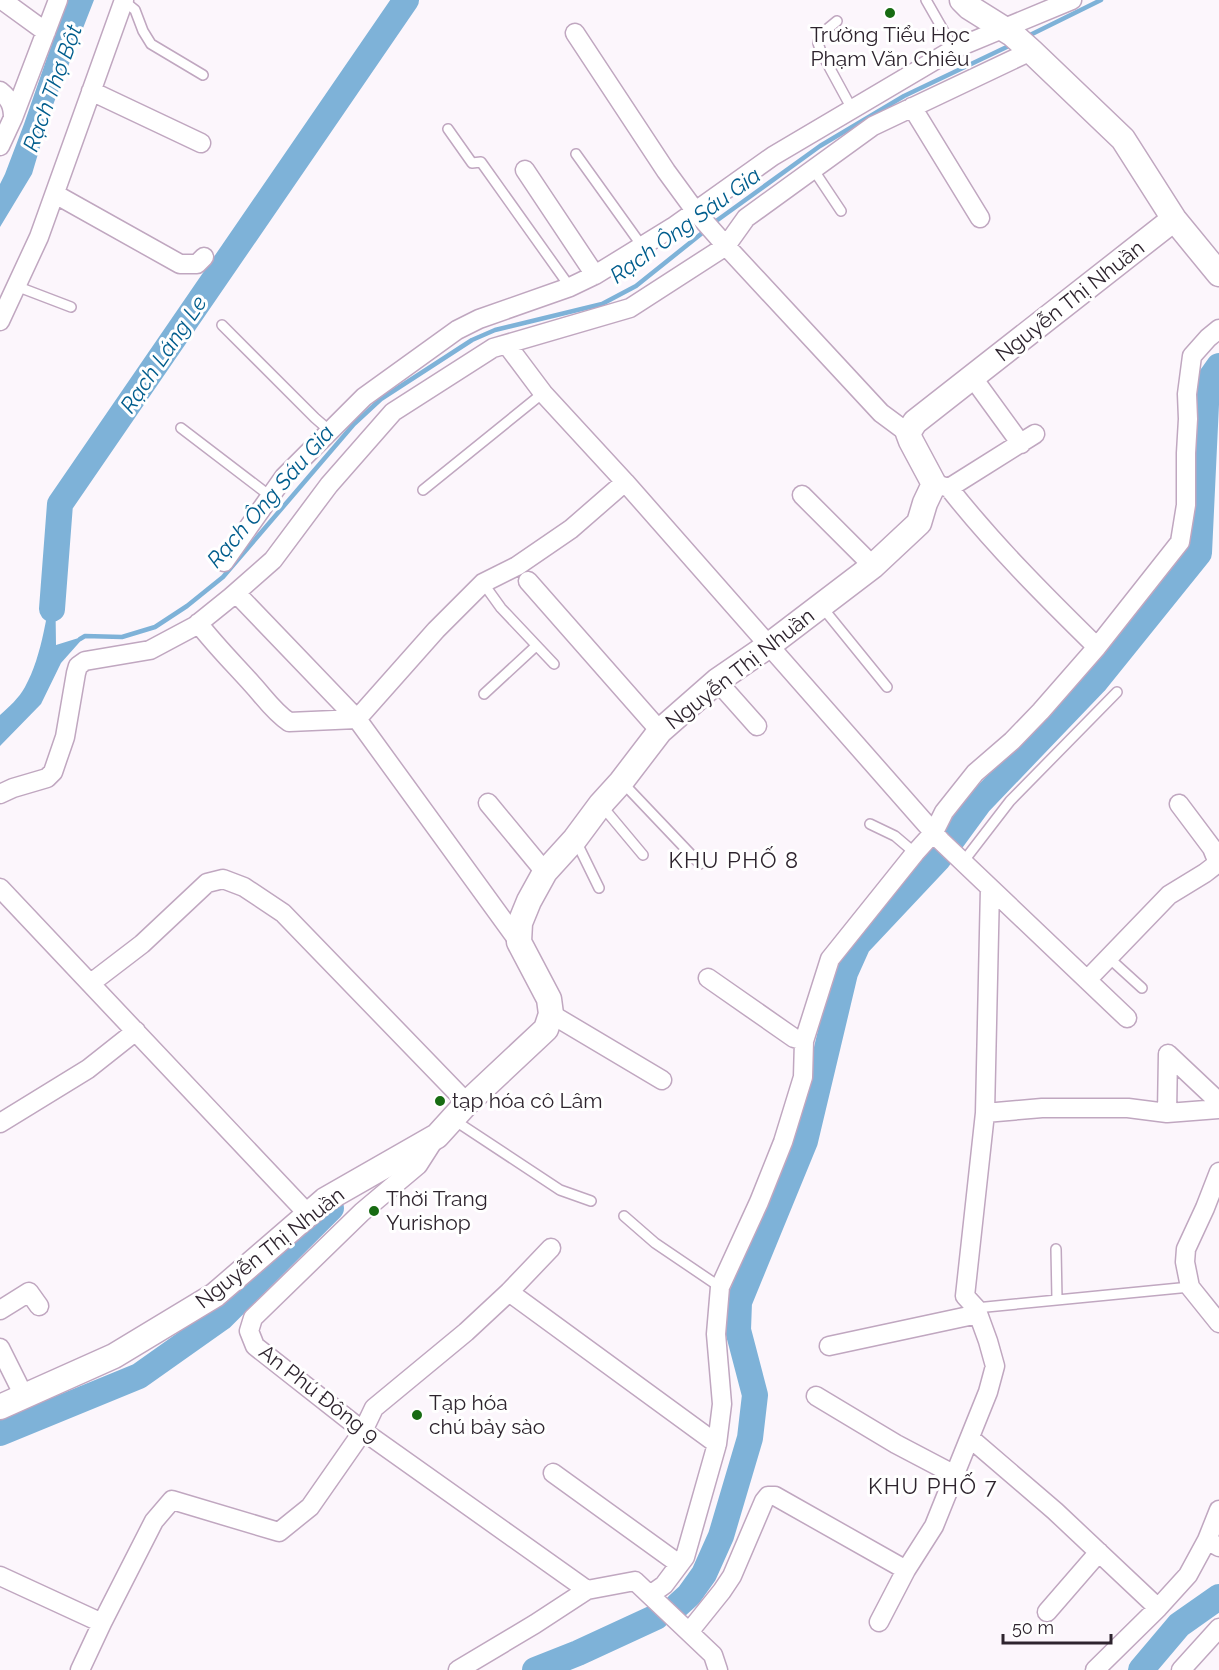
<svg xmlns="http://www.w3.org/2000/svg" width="1219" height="1670" viewBox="0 0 1219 1670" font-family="Raleway,sans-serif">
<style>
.water{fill:#7eb2d8}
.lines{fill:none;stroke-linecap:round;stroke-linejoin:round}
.stream{stroke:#7eb2d8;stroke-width:4.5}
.river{stroke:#7eb2d8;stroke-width:26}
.lane-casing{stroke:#c0a7c0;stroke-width:12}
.street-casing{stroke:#c0a7c0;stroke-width:21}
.secondary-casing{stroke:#c0a7c0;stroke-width:27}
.lane{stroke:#fff;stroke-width:9}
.street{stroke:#fff;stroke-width:18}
.secondary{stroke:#fff;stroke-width:24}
.poi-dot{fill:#176b12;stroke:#fff;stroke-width:2}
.labels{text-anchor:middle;stroke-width:6;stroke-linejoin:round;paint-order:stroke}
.poi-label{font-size:21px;fill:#2e242e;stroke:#fff;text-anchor:start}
.street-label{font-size:21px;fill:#2e242e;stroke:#fff}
.water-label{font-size:22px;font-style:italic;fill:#005d8d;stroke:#fff}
.neighbourhood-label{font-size:22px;letter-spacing:1.5px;fill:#2e242e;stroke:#fff}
</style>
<rect width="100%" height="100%" fill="#fcf6fc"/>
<path class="water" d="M67,0H94L51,110L32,174L0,227V184L5,174L24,124Z
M55,574L56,645L85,636L61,663L41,704L0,746V715C9,707 19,698 25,687C43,655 47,610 55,574Z"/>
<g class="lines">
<path class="stream" d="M1026,37L1101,0
M712,224L820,146L904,96L1013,44
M80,639L85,636L122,637L155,627L187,606L223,577L354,424L381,399L472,340L495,330L602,304L636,286L706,230"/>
<path class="river" d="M52,609L60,504L406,0
M0,1433L139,1376L221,1318L331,1208
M678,1605L689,1595L704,1574L721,1536L750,1438L755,1395L738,1330L739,1302L805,1141L845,973L858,944L938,859L979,803L1095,682L1199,553L1207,383L1219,366
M535,1670L578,1653L656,1617
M1141,1670L1179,1625L1219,1597"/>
<g class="lane-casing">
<path id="lane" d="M926,0L954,49
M124,1L135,10L143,31L151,44L203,75
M837,21L820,35L818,43L821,52L852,109
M448,129L472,163L481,162L570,287
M576,154L642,246
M813,169L841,211
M16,286L71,307
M222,325L315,418L330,431
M181,428L270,496
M423,490L543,393
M483,583L501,608L554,664
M822,607L887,687
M484,694L536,646
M623,783L700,864
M602,806L643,855
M870,824L895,836L915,853
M576,841L599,888
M963,862L1010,801L1117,692
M1109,958L1142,988
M454,1120L560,1190L591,1201
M624,1216L655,1243L720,1287
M1056,1249L1057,1299
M976,1308L1190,1287"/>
</g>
<g class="street-casing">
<path id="street" d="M2,0L46,32
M575,33L666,171L696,212L726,246L881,413L908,433
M0,91C10,99 13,106 13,118
M91,91L201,143
M912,107L980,218
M0,146L13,118L58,0
M525,170L595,275
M55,194L180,264H197L204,257
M0,321L39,237L124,0
M507,345L543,393L625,482L941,841L1127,1018
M973,378L1021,444
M939,485L949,488L1035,434
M802,495L873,566
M224,562L284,477L364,397L457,330L479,319L570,287L595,275L673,227L773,156L954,49L1072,0
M528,581L660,731
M236,593L357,719L519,942
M198,623C215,645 234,664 252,684C264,697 274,712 289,722L357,719L436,630L483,583L517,566L571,529L625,482
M1097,647L1180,542L1186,505V453L1188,419L1187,394L1192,356L1208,338L1219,329
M717,681L757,726
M0,794L13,788L47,778L53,772L65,737L76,673L78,666L85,661L150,650L195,626L231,597L273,560L329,485L393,412L493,348L630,308L726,246L746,218L873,126L1031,51
M488,803L545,872
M0,888L308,1214
M708,978L794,1038L804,1041
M1087,980L1169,895L1205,873L1218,863L1212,848L1179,804
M91,983L142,944L207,883L223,879L244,887L283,913L467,1103
M551,1014L662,1080
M1168,1054L1219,1102
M985,1113L1042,1108H1128L1167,1113L1219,1109
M1167,1113L1168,1054
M0,1123L88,1069L136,1031
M434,1140L418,1165L362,1212L253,1318L249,1331L255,1346L363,1431L587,1590
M1219,1172L1205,1208L1186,1249L1185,1262L1190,1287L1219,1323
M509,1292L717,1444
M0,1310L29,1292L39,1306
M829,1346L978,1314
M0,1348L24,1396
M816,1396L896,1444L955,1475
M970,1438L1055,1511L1158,1608
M553,1473L679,1564
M1207,1540L1219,1510
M0,1576L102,1623
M650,1595L664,1585L685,1557L717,1444L722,1404L716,1334L720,1287L759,1202L783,1142L803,1077L804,1041L830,959L915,853L934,832L944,812L975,773L1012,741L1041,711L1097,647C1045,596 994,545 949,488
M1047,1612L1099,1552
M879,1622L906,1570L934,1526L988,1392L995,1366L988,1341L976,1308L965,1296L985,1113L990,888
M689,1632L722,1591L732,1576L764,1501L768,1496H775L906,1570
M80,1670L102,1623L154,1521L172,1500L279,1532L310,1507L363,1431L374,1408L466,1332L509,1292L551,1248
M458,1670L535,1624L587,1590L635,1581L713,1655L718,1670
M1095,1670L1158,1608L1188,1575L1207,1540L1219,1547
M1181,1670L1219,1628"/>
</g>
<g class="secondary-casing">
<path id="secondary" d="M962,0L969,7L1012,34L1031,51L1123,139L1174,219L1219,274
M0,1407L114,1356L215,1295L325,1200L437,1136L467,1103L546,1029L551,1014L549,999L519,942L520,923L529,901L545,872L575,839L601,804L621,782L660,731L717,681L768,646L873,566L919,523L925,503L934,484L911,441L908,433L915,422L1174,219"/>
</g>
<use href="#lane" class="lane"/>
<use href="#street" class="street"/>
<use href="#secondary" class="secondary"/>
</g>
<g class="poi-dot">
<circle cx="890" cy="13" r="6"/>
<circle cx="440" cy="1101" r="6"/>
<circle cx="374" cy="1211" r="6"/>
<circle cx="417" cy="1415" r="6"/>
</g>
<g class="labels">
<g class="poi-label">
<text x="890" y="42" text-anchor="middle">Trường Tiểu Học<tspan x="890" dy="24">Phạm Văn Chiêu</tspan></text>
<text x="452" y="1108">tạp hóa cô Lâm</text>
<text x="386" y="1206">Thời Trang<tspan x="386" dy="24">Yurishop</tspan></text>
<text x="429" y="1410">Tạp hóa<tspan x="429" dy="24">chú bảy sào</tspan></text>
</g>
<g class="street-label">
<text transform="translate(1070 301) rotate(-38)" y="7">Nguyễn Thị Nhuần</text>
<text transform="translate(740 669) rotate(-38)" y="7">Nguyễn Thị Nhuần</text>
<text transform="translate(270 1248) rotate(-38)" y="7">Nguyễn Thị Nhuần</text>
<text transform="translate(319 1394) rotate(38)" y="7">An Phú Đông 9</text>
</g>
<g class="water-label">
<text transform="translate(52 88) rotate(-70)" y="8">Rạch Thợ Bột</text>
<text transform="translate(685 225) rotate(-36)" y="8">Rạch Ông Sáu Gia</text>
<text transform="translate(163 354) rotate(-56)" y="8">Rạch Láng Le</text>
<text transform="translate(270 496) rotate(-49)" y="8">Rạch Ông Sáu Gia</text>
</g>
<g class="neighbourhood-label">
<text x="734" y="868">KHU PHỐ 8</text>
<text x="933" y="1494">KHU PHỐ 7</text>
</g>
</g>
<path d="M1003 1634v9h108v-9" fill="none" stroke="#2e242e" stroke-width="3"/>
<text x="1012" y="1634" font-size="18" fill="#2e242e" stroke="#ffffff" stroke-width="4.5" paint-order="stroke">50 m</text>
</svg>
